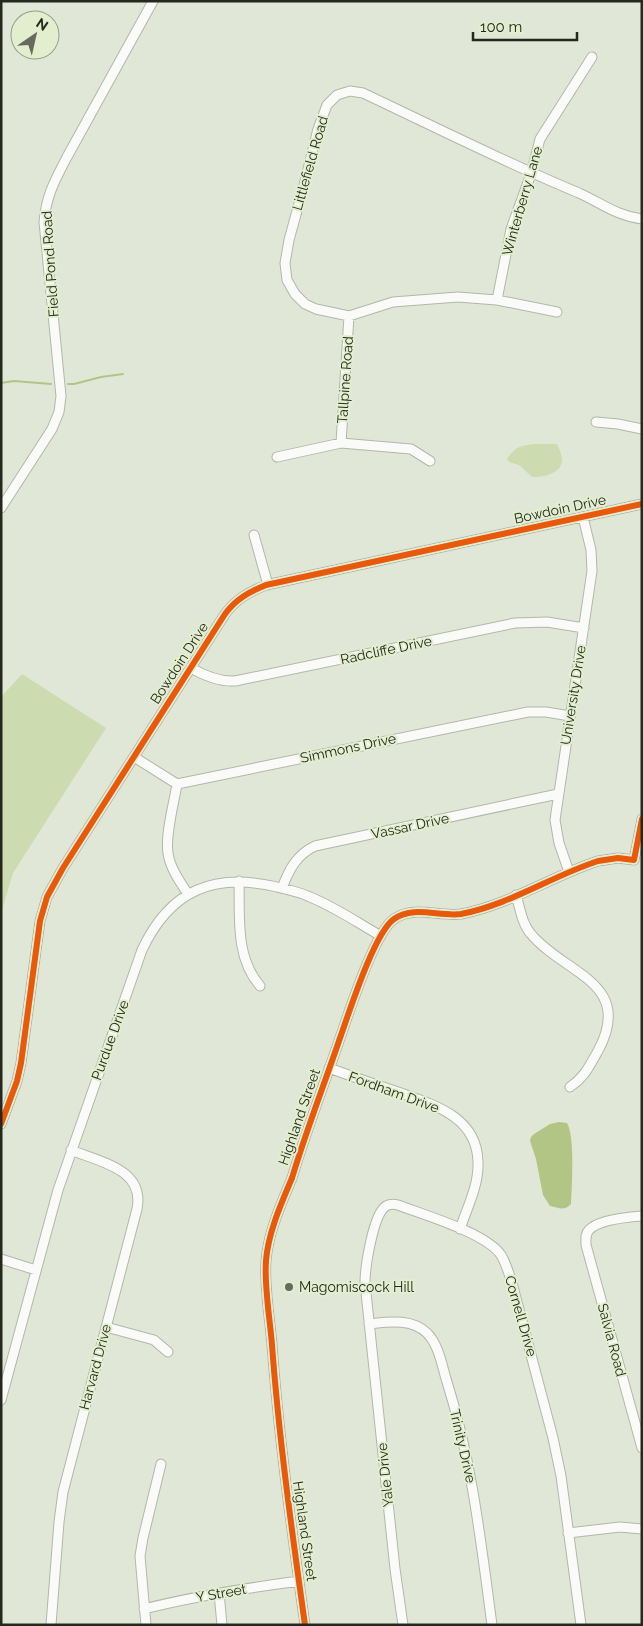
<svg xmlns="http://www.w3.org/2000/svg" width="643" height="1626" viewBox="0 0 643 1626" font-family="Raleway,sans-serif">
<style>
.green{fill:#cddbb1}
.water{fill:#b2c585}
.lines{fill:none;stroke-linecap:round;stroke-linejoin:round}
.stream{stroke:#b2c585;stroke-width:2}
.minor-casing{stroke:#b2b7a9;stroke-width:11}
.minor{stroke:#fafbf9;stroke-width:9}
.cycleway-casing{stroke:#e3eecf;stroke-width:9}
.cycleway{stroke:#e8590c;stroke-width:6}
.poi-dot{fill:#666b5e;stroke:#e3eecf;stroke-width:2}
.labels{text-anchor:middle;stroke-width:4;stroke-linejoin:round;paint-order:stroke}
.street-label{font-size:14px;fill:#24281d;stroke:#e3eecf}
.poi-label{font-size:14px;fill:#24281d;stroke:#e3eecf;text-anchor:start}
</style>
<rect width="100%" height="100%" fill="#e1e7d6"/>
<path class="green" d="M534,444H557C559,449 562,454 562,460C562,473 543,478 532,477L519,465L509,462L507,459C515,447 520,446 534,444Z
M22,674L106,728L13,873L1,913V697Z"/>
<path class="water" d="M559,1122L567,1123C575,1136 572,1187 571,1204C565,1211 559,1208 550,1206L543,1195L536,1159L530,1141L531,1137L534,1134L550,1124Z"/>
<g class="lines">
<path class="stream" d="M1,383L14,381L51,384
M68,384H74L101,377L123,374"/>
<g class="minor-casing">
<path id="minor" d="M497,300L511,229L531,174L540,139L592,57
M557,312L497,300L458,297L393,302L349,316L316,309L305,304L295,294L287,280L285,263L289,240L303,189L318,129L327,105L337,95L350,91L363,93C435,127 506,163 579,193C601,203 617,216 642,219
M596,422L618,424L642,429
M341,443L349,316
M277,457L341,443L411,449L430,461
M1,508L52,429L59,412L61,396L44,222C46,196 55,180 67,157L153,1
M254,535L268,585
M191,668C205,676 219,682 235,681L515,623L547,622L584,628
M134,757L177,784L528,712H546L570,716
M177,784C174,803 165,835 168,853C170,868 180,882 188,894
M569,872L559,843L555,820L592,571L591,550L583,517
M239,881C240,917 235,957 260,986
M282,888C289,870 296,855 315,846L558,794
M516,895C520,908 522,924 531,934C564,974 635,982 598,1051C589,1066 585,1077 570,1087
M329,1068C351,1076 373,1084 395,1091C431,1104 477,1115 478,1162C479,1185 467,1208 460,1229
M1,1124L17,1081L21,1063L40,921L47,897L63,868L225,614C236,599 249,592 266,585L642,504
M642,1216C628,1217 598,1220 589,1230C585,1234 586,1239 586,1245L642,1448
M1,1259L36,1270
M369,1324C388,1322 411,1318 427,1333C439,1345 442,1366 447,1382C472,1461 481,1543 492,1625
M106,1327L154,1340L168,1352
M1,1400L58,1190L142,950C170,890 214,872 277,887C288,890 300,892 310,897C335,907 358,923 381,936
M568,1533L620,1527L642,1529
M219,1593L222,1625
M144,1609C195,1596 247,1588 299,1581
M51,1625L59,1522L63,1492L137,1209C145,1169 100,1162 71,1150
M146,1625L140,1556L143,1538L161,1464
M305,1625C292,1532 279,1439 272,1345C270,1319 264,1286 266,1261C268,1233 281,1204 292,1178C306,1131 324,1085 340,1038C349,1013 374,933 394,919C414,905 439,917 461,914C509,905 552,876 598,861L618,858L634,860L642,819
M403,1625L395,1569L365,1283C365,1268 373,1214 386,1206C390,1204 394,1204 398,1205C424,1215 486,1233 501,1255C506,1263 509,1274 512,1283L553,1438L561,1476L581,1625"/>
</g>
<use href="#minor" class="minor"/>
<g class="cycleway-casing">
<path id="cycleway" d="M1,1124L17,1081L21,1063L40,921L47,897L63,868L225,614C236,599 249,592 266,585L642,504
M305,1625C292,1532 279,1439 272,1345C270,1319 264,1286 266,1261C268,1233 281,1204 292,1178C306,1131 324,1085 340,1038C349,1013 374,933 394,919C414,905 439,917 461,914C509,905 552,876 598,861L618,858L634,860L642,819"/>
</g>
<use href="#cycleway" class="cycleway"/>
</g>
<circle class="poi-dot" cx="289" cy="1287" r="5"/>
<g class="labels">
<g class="street-label">
<text transform="translate(310 163) rotate(-74)" y="5">Littlefield Road</text>
<text transform="translate(522 201) rotate(-74)" y="5">Winterberry Lane</text>
<text transform="translate(50 264) rotate(-94)" y="5">Field Pond Road</text>
<text transform="translate(345 380) rotate(-86)" y="5">Tallpine Road</text>
<text transform="translate(560 509) rotate(-12)" y="5">Bowdoin Drive</text>
<text transform="translate(386 650) rotate(-12)" y="5">Radcliffe Drive</text>
<text transform="translate(179 663) rotate(-57)" y="5">Bowdoin Drive</text>
<text transform="translate(573 695) rotate(-81)" y="5">University Drive</text>
<text transform="translate(348 748) rotate(-12)" y="5">Simmons Drive</text>
<text transform="translate(410 826) rotate(-12)" y="5">Vassar Drive</text>
<text transform="translate(110 1040) rotate(-70)" y="5">Purdue Drive</text>
<text transform="translate(394 1092) rotate(20)" y="5">Fordham Drive</text>
<text transform="translate(299 1117) rotate(-71)" y="5">Highland Street</text>
<text transform="translate(521 1316) rotate(74)" y="5">Cornell Drive</text>
<text transform="translate(612 1340) rotate(75)" y="5">Salvia Road</text>
<text transform="translate(95 1367) rotate(-75)" y="5">Harvard Drive</text>
<text transform="translate(463 1446) rotate(77)" y="5">Trinity Drive</text>
<text transform="translate(385 1475) rotate(-96)" y="5">Yale Drive</text>
<text transform="translate(305 1531) rotate(82)" y="5">Highland Street</text>
<text transform="translate(221 1593) rotate(-10)" y="5">Y Street</text>
</g>
<g class="poi-label">
<text x="299" y="1292">Magomiscock Hill</text>
</g>
</g>
<rect width="643" height="1626" fill="none" stroke="#24281d" stroke-width="5"/>
<g transform="translate(35 35) rotate(34)"><circle r="24" fill="#e3eecf" stroke="#979f88"/>
<path d="M0-4L9 19L0 12L-9 19Z" fill="#666b5e"/>
<text y="-8" font-size="14" font-weight="bold" text-anchor="middle" fill="#24281d">N</text>
</g>
<path d="M473 32v8h104v-8" fill="none" stroke="#24281d" stroke-width="2.5"/>
<text x="480" y="32" font-size="15" fill="#24281d" stroke="#e3eecf" stroke-width="4" paint-order="stroke">100 m</text>
</svg>
